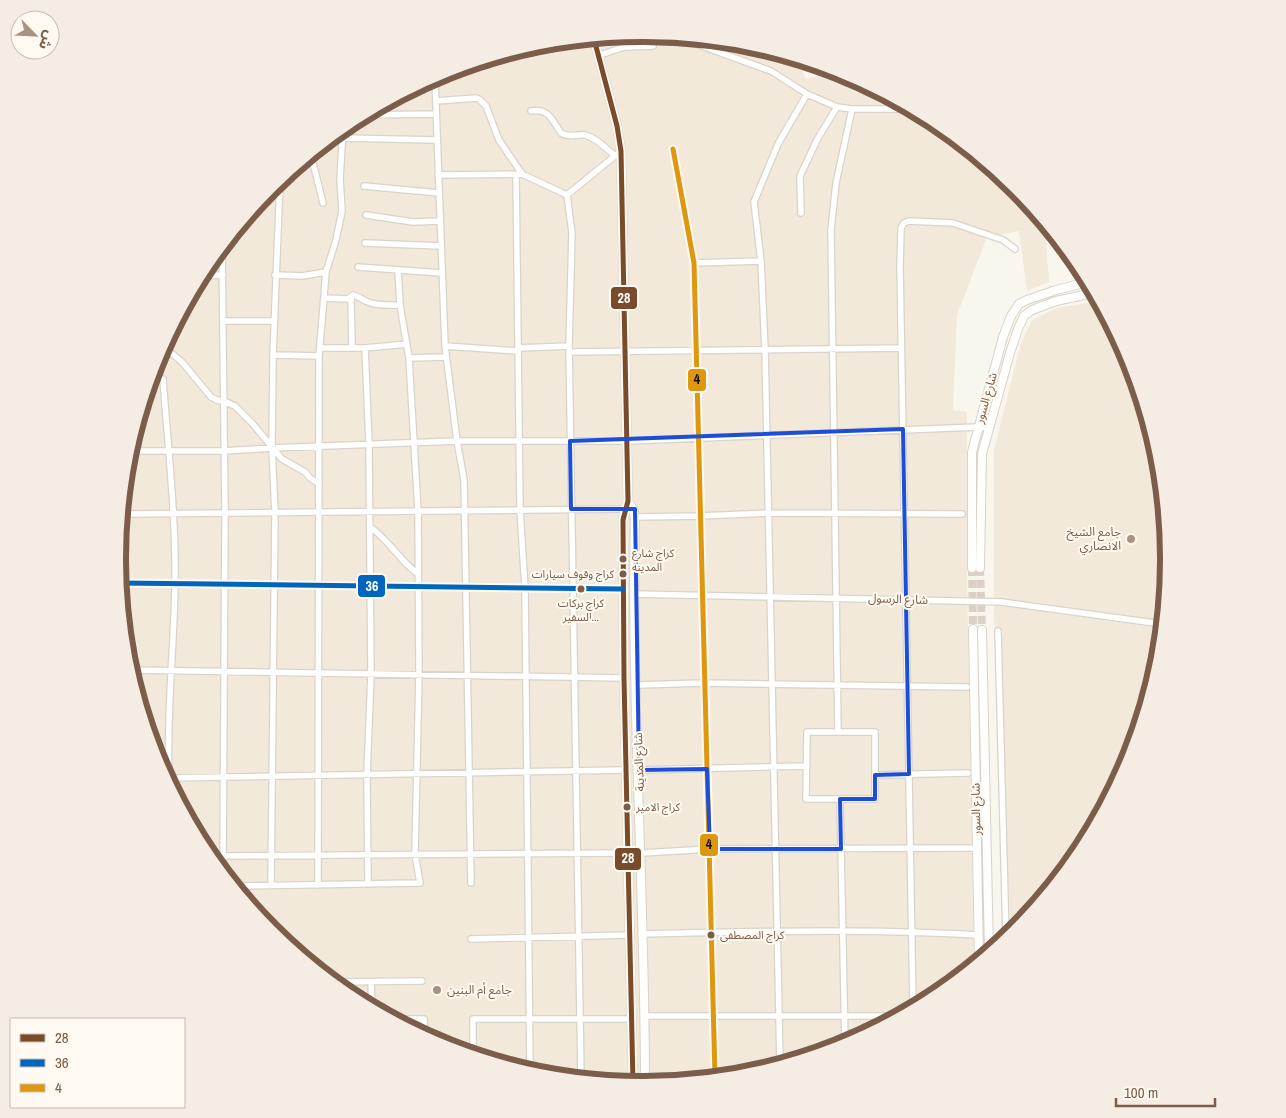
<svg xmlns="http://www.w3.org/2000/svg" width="1286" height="1118" viewBox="0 0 1286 1118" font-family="'Archivo Narrow','Noto Sans Arabic',sans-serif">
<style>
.residential{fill:#f2e9db}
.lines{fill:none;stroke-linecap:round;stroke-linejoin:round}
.secondary-tunnel{stroke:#dad0c5;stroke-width:8;stroke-dasharray:8 4;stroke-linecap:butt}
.street-casing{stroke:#d9d3cc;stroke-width:8}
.secondary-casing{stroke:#d9d2ca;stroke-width:10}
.street{stroke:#fefefc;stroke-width:5.5}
.secondary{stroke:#fefefc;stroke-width:8}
.bus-1-casing{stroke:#fffaf1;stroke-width:9}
.bus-2-casing{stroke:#fffaf1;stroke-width:9}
.bus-3-casing{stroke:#fffaf1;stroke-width:9}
.bus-1{stroke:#7a4b2a;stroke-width:5}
.bus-2{stroke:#0065bd;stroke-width:5}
.bus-3{stroke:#de970f;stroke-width:5}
.marked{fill:none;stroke:#1d4ed8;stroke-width:4;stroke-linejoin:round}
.poi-dot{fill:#a89383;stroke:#fffaf1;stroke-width:2}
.bus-dot{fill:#7c5d4a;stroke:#fffaf1;stroke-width:2}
.labels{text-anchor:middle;stroke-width:4;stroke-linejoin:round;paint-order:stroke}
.bus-label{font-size:11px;fill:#7c5d4a;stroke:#fffaf1;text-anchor:start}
.street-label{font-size:12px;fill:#7c5d4a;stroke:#fffaf1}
.poi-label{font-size:12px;fill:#7c5d4a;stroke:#fffaf1;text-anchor:end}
.rim{fill:none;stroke:#7c5d4a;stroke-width:6}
.line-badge{stroke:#fffaf1;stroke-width:2}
.badge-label{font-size:14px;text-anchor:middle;font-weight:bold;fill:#fff}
.pale-badge-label{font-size:14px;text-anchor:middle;font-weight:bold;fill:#111}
</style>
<rect width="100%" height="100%" fill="#f9f6ee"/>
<path class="residential" d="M643,34L746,44L797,59L806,79L834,71L844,74L935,122L1015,188L1045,225L1049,282L1027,291L1019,231L987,237L957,315L953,410L967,412V575L974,963L935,996L844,1044L745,1074L643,1084L540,1074L442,1044L351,996L271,930L206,851L158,760L128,661L118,559L128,456L158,358L206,267L272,187L351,122L442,74L541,44Z
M1098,301L1128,358L1158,457L1168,559L1158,662L1128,760L1080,851L1011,933L994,615V450L1021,343L1032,320L1057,308Z"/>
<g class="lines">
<path class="secondary-tunnel" d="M972,568L973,629
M980,568L982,630"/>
<g class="street-casing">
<path id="street" d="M677,37L771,71L807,94L837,107L852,109H910
M600,55L624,47L653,46
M435,78L445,346L457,441L464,480L471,883
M417,87H435
M436,101L476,98L479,99L486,106L499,140L522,174
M531,111C549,108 552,120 561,133C569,138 576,134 585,135C596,138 606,148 615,156
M365,115L436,114
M344,138L436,140
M673,149L694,263L715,1077
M311,155L323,203
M516,174L520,509L525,589L530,1071
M438,175L522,174L567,195
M364,186L439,193
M801,213L800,176L818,138L837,107
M366,215L413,222L440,221
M365,243L441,246
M222,248L225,513L223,871
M694,263L761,261
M358,267L442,273
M275,275L302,276L326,272
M202,276L223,275
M324,298L348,299L353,295C359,296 362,300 368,302C377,306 390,305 400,305
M351,298L352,348
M224,321H274
M445,346L518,351
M164,347L182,362L211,397L217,400L226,402L235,406L252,423L282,459L305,472L310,478L319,484
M320,348H365L407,344
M365,348L369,444L371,674L367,775L368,884
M518,348L569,346
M570,352L901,348
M273,355L319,356
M409,358L446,357
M163,379C168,447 176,516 175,584C174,650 166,716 169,782
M130,451H224L272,448L457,441H627L978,427L989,428
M122,514L627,509
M635,517L700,516L768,513L962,514
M370,527C389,540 400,561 418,574
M120,583L623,589
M633,594L1002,602L1162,624
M123,612V505
M998,631L1006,938
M130,670L624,678
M637,685L703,683L967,687
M807,732H875V799H806Z
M838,732L831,230L836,183L852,109
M639,770L807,766
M875,775L968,773
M168,778L626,770
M840,799L845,1044
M641,853L710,849L977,848
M210,856L628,853
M318,885L319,356L326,272L336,240L342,211L340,179L343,129
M235,886L420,883L415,854L419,674L418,511L409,358L400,305L398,270
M271,886L275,513L272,448L273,355L280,181
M643,934C755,931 867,929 978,935
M471,939L629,935
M334,982L422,981
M371,982L372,1007
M913,1007L900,267L901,228L904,223L909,221L953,223L1003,240L1015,249
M645,1016H897
M395,1019H424V1035
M473,1054V1019H631
M780,1064L765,350L761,261L754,202L778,144L807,94
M581,1078L569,346L572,233L567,195L621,151"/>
</g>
<g class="secondary-casing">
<path id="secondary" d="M594,39L617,126L621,151L628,501L623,520L624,678L633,1083
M628,501L633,509L635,517C631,706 645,895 645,1084
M972,568V452L1003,337L1011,316L1019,304L1027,300L1056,290L1088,282
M980,568L982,454L1010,353L1018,329L1024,316L1032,310L1056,301L1093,293
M973,629L979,960
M982,630L989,951"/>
</g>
<use href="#street" class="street"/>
<use href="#secondary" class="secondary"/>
<g class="bus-1-casing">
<path id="bus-1" d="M594,39L617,126L621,151L628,501L623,520L624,678L633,1083"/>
</g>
<g class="bus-2-casing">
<path id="bus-2" d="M120,583L623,589"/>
</g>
<g class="bus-3-casing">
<path id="bus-3" d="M673,149L694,263L715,1077"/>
</g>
<use href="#bus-1" class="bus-1"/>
<use href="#bus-2" class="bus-2"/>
<use href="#bus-3" class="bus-3"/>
</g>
<path class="marked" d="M903,429L909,774L875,775V799H840L841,849H710L707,769L639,770L635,509H571L570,441Z"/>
<g class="poi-dot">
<circle cx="1131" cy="539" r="5"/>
<circle cx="437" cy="990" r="5"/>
</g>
<g class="bus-dot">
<circle cx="623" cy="559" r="4.5"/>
<circle cx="623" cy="574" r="4.5"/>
<circle cx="581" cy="589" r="4.5"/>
<circle cx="627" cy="807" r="4.5"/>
<circle cx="711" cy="935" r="4.5"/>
</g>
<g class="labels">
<g class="bus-label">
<text x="632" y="557">كراج شارع<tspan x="632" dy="14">المدينه</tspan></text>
<text x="614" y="578" text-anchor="end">كراج وقوف سيارات</text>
<text x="581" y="607" text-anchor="middle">كراج بركات<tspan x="581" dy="14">السفير...</tspan></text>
<text x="636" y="811">كراج الامير</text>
<text x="720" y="939">كراج المصطفى</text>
</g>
<g class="street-label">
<text transform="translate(986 398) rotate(-74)" y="4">شارع السور</text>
<text transform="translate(898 599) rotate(2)" y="4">شارع الرسول</text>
<text transform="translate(639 762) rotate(-92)" y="4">شارع المدينة</text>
<text transform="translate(976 809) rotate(-91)" y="4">شارع السور</text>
</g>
<g class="poi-label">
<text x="1121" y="536">جامع الشيخ<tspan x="1121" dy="14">الانصاري</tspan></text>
<text x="447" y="994" text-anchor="start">جامع أم البنين</text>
</g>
</g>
<path d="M0 0H1286V1118H0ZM642 42H644A516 516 0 0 1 1160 558V560A516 516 0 0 1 644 1076H642A516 516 0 0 1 126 560V558A516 516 0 0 1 642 42Z" fill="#f5ede4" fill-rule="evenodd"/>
<path class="rim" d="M642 42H644A516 516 0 0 1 1160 558V560A516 516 0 0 1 644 1076H642A516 516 0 0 1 126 560V558A516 516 0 0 1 642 42Z"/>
<g class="line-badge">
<rect x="610" y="286" width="28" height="24" rx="5" fill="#7a4b2a"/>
<rect x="687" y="368" width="20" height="24" rx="5" fill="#de970f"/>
<rect x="357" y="574" width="29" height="24" rx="5" fill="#0065bd"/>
<rect x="699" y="833" width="20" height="24" rx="5" fill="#de970f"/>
<rect x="614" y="847" width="28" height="24" rx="5" fill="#7a4b2a"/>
</g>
<g class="badge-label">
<text x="624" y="303">28</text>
<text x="372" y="591">36</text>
<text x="628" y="863">28</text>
</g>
<g class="pale-badge-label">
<text x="697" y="384">4</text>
<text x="709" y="849">4</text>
</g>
<rect x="10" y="1018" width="175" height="90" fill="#fffaf1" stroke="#cbbbae"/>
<rect x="20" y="1034" width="25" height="8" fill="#7a4b2a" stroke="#cbbbae"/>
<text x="55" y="1043" font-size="15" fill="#7c5d4a">28</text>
<rect x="20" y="1059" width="25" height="8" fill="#0065bd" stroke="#cbbbae"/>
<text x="55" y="1068" font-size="15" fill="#7c5d4a">36</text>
<rect x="20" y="1084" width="25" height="8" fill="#de970f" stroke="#cbbbae"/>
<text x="55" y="1093" font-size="15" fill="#7c5d4a">4</text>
<g transform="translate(35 35) rotate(114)"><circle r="24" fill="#fffaf1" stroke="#cbbbae"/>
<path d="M0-4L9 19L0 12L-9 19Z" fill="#a89383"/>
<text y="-8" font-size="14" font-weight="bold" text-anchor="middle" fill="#7c5d4a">ش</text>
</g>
<path d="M1116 1098v8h99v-8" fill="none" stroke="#7c5d4a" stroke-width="2.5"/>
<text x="1124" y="1098" font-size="15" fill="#7c5d4a" stroke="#fffaf1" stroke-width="4" paint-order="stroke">100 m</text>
</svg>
